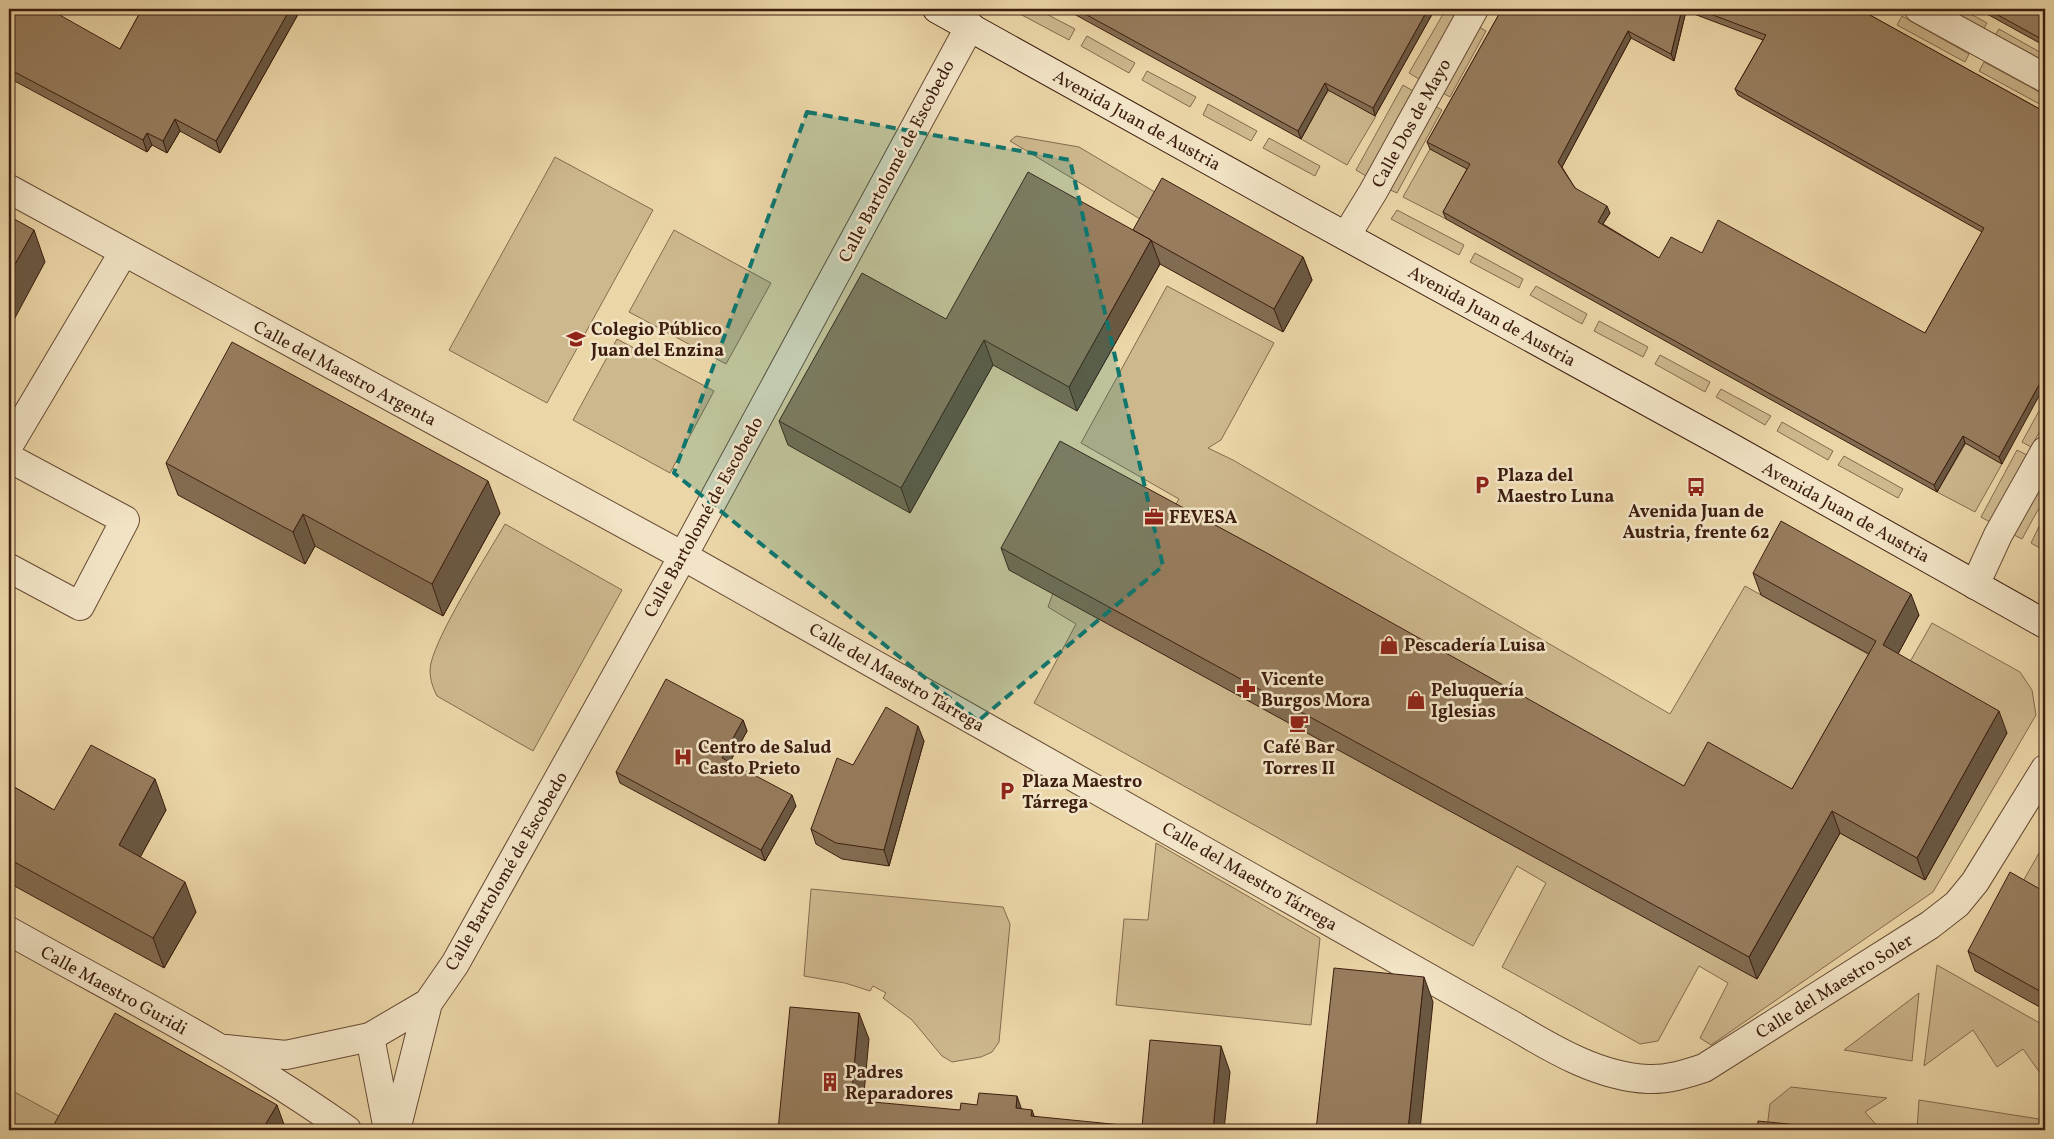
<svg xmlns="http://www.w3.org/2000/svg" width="2054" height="1139" viewBox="0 0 2054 1139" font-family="Vollkorn,serif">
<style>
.green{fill:#cdb78d;stroke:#846a4e}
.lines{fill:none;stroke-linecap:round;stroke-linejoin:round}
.street-casing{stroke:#684b35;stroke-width:30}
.secondary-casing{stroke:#3c1d0f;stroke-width:30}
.street{stroke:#f2e4c6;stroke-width:28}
.secondary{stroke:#f2e4c6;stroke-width:28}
.wall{fill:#826c51;stroke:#3c1d0f;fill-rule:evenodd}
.shaded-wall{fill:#6a5842;stroke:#3c1d0f}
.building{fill:#977d5e;stroke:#3c1d0f}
.marked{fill:#0f766e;fill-opacity:0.2;stroke:#0f766e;stroke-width:4;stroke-dasharray:10 6;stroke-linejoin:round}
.labels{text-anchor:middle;stroke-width:5;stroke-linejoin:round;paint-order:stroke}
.street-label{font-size:18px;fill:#3c1d0f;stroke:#f2e4c6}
.poi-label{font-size:18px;font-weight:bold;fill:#3c1d0f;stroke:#f2e4c6;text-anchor:start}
</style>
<rect width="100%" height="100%" fill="#ebd6a7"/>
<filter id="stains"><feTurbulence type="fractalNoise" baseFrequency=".004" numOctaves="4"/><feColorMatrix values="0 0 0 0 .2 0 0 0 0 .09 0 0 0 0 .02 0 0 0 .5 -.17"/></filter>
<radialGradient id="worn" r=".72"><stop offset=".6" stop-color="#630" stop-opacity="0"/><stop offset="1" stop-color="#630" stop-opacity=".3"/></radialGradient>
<path class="green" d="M1021,9H1037L1075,29L1069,40L1018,13Z
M1446,9H1459L1419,79L1409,73Z
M1943,9H1962L1987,23L1982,31Z
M1902,16L1969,54L1965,62L1897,25Z
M1477,26L1486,31L1450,97L1441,92Z
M1999,29L2045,55V65L1994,37Z
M1087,36L1135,63L1129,73L1081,46Z
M1984,62L2045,95V107L1979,71Z
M1147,71L1196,97L1190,107L1142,80Z
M1403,85L1413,91L1366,176L1356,170Z
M1330,91L1376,116L1347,165L1301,139L1325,95Z
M1208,104L1257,131L1251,141L1203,115Z
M1433,105L1442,110L1397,193L1388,189Z
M1016,136L1079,147L1170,201L1155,228L1010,141Z
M1269,138L1320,166L1315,176L1263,148Z
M1430,149L1469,170L1446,219L1403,197Z
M555,157L653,210L547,403L449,350Z
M1397,210L1464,245L1459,255L1391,219Z
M674,230L771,283L726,364L629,312Z
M1475,253L1523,279L1519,288L1470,262Z
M1167,286L1274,343L1221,440L1208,448L1233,460L1670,714L1745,586L1884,663L1757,978L1840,833L1925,880L1903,674L1932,623L2020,672L2032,690L2036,715L1933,892L1711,1045L1700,1038L1728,983L1699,966L1658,1041L1640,1044L1502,967L1546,883L1517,866L1473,946L1034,703L1076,624L1048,607L1053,593L1168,518L1179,499L1081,443Z
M1536,286L1587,314L1582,324L1530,295Z
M1599,321L1648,347L1643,357L1594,331Z
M617,339L714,391L670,473L573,420Z
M1660,355L1710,382L1705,392L1655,364Z
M1721,389L1771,416L1765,425L1716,397Z
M2045,400V422L2031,447L2022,442Z
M1782,422L1833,451L1828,460L1777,431Z
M1966,443L2002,464L1975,512L1937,492Z
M2017,450L2027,455L1990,522L1981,517Z
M1844,456L1903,489L1898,498L1838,465Z
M2045,474V497L2022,539L2012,534Z
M2045,514V551L2031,543Z
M505,524L622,590L533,751L437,696C433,688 430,680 430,670C430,644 489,552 505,524Z
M1156,843L1320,938L1311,1025L1116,1005L1124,919L1148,920Z
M2039,853L2045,856V907L2017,892Z
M811,889L1003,907L1010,924L999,1042L992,1052L981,1057L952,1062L942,1056L912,1020L883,998L886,993L873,986L870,991L845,983L804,976Z
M1937,965L2045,1026V1080L2023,1049L1997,1067L1973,1030L1924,1066Z
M1919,993L1912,1061L1844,1050Z
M1791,1087L1887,1098L1865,1112L1881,1130L1767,1128L1770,1104Z
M9,1089L64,1119L58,1130H9Z
M1919,1100L2045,1120V1130H1917Z"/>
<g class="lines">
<g class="street-casing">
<path id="street" d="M1919,9L2045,78
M9,189L683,556L1514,1026C1554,1050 1600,1077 1648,1079C1667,1080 1686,1074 1704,1068L1930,925L1957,904L1975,882L2045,769
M1346,236L1373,192L1474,9
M9,445L123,253
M9,458L125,520L80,606L9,568
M1975,585L1998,535L2045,451
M9,931C123,995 241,1054 347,1130
M370,1037L388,1130
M226,1049L286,1055L370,1037L428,1003
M396,1130L428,1003L455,964L683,556L970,26"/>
</g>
<g class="secondary-casing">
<path id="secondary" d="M937,9L1309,216L1723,443L2045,624"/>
</g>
<use href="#street" class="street"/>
<use href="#secondary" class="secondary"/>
</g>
<path class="wall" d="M9,9L120,49L142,9H301L220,153L180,131L167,153L152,145L147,152L9,78Z
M1065,9H1435L1375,116L1328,90L1301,139Z
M1502,9H1859L2045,112L2002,464L1965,443L1937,492L1446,219L1443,212L1467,169L1430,149L1427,142ZM1686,11L1763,40L1735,89L1738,95L1982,232L1925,333L1702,253L1659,258L1603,224L1610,213L1575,188L1562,167L1631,38L1674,61Z
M1978,9H2045V46Z
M1133,230L1303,257L1312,280L1283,332L1160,264L1077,411L993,365L910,513L788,445L779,421L946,319Z
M166,463L500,513L443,616L315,546L305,564L178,495Z
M1001,548L1684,786L1792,789L1869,654L1761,595L1753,573L1919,615L1898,654L2007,733L1925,880L1840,833L1757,979L1009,570Z
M743,720L747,731L730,762L796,806L765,861L620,783L616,772Z
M924,741L889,866L842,859L816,844L811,829L853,765Z
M9,784L54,810H166L140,857L196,912L164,968L9,883Z
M2045,892V1010L1975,971L1968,951Z"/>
<path class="shaded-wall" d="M290,9H301L220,153L216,141Z
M1428,9H1435L1375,116L1373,108Z
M1682,9H1685L1686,11L1674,61L1671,54Z
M1628,31L1631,38L1561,169L1558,162Z
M1325,83L1328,90L1301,139L1298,131Z
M175,119L180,131L167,153L163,141Z
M147,133L152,145L147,152L143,140Z
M1607,206L1610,213L1600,228L1598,222Z
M34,230L45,262L9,329V275Z
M1151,240L1160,264L1077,411L1069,387Z
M1303,257L1312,280L1283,332L1274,309Z
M984,340L993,365L910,513L901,488Z
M2045,374V385L2002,464L1999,457Z
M1963,436L1965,443L1937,492L1934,485Z
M488,481L500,513L443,616L432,584Z
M303,514L315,546L305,564L293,532Z
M1911,594L1919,615L1891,667L1883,645Z
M1999,711L2007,733L1925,880L1917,858Z
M743,720L747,731L726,769L722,758Z
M918,726L924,741L889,866L884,850Z
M155,779L166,810L130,876L119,845Z
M792,795L796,806L765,861L761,850Z
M1832,811L1840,833L1757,979L1749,957Z
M185,882L196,912L164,968L153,938Z
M1424,977L1433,1002L1420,1130H1408Z
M859,1013L869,1039L861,1126L851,1100Z
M1221,1046L1230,1072L1224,1130H1213Z
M1017,1096L1026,1122L1016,1108Z
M277,1105L286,1130H262Z
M1032,1110L1039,1130L1031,1116Z"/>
<path class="building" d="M9,9H49L120,49L142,9H290L216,141L175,119L163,141L147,133L143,140L9,69Z
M1076,9H1428L1373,108L1325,83L1298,131Z
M1502,9H1682L1671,54L1628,31L1558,162L1575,188L1607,206L1598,222L1659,258L1671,237L1702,253L1718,220L1925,333L1984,228L1735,89L1766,35L1697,9H1859L2045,112V374L1999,457L1963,436L1934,485L1443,212L1470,164L1427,142Z
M1987,9H2045V41Z
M1028,172L1151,240L1069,387L984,340L901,488L779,421L862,273L946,319Z
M1162,178L1303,257L1274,309L1152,241L1151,240L1133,230Z
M9,216L34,230L9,275Z
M232,342L488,481L432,584L303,514L293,532L166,463Z
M1060,441L1265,552L1684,786L1708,742L1792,789L1876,641L1753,573L1781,521L1911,594L1883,645L1999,711L1917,858L1832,811L1749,957L1001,548Z
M666,679L743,720L722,758L792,795L761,850L616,772Z
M886,707L918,726L884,850L836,843L811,829L837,758L853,765Z
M91,745L155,779L119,845L185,882L153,938L9,859V784L54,810Z
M2010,872L2045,892V994L1968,951Z
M1334,968L1424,977L1408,1130H1316Z
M790,1007L859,1013L851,1100L960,1110L961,1103L977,1105L979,1093L1017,1096L1016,1108L1032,1110L1031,1116L1142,1127L1150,1040L1221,1046L1213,1130H778Z
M115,1013L277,1105L262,1130H51Z
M1758,1121L1849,1130H1757Z"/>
<path class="marked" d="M807,112L1070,160L1163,566L978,721L674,473Z"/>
<defs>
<g id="school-bare" transform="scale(1.5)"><path d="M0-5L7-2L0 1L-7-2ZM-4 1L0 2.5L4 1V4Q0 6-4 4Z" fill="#8f2418" stroke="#f2e4c6" stroke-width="2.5" paint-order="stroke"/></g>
<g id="parking-bare" transform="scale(1.5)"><path d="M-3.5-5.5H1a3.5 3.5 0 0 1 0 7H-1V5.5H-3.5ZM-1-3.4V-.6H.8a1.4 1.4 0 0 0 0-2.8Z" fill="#8f2418" stroke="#f2e4c6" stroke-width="2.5" paint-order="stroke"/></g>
<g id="bus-bare" transform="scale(1.5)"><path d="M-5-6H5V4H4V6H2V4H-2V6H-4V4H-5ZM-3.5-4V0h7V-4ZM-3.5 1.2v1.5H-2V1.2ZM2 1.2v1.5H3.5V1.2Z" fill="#8f2418" stroke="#f2e4c6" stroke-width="2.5" paint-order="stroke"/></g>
<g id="office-bare" transform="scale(1.5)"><path d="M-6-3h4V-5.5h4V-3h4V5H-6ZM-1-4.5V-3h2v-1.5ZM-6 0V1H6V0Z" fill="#8f2418" stroke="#f2e4c6" stroke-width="2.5" paint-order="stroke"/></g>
<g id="shop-bare" transform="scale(1.5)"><path d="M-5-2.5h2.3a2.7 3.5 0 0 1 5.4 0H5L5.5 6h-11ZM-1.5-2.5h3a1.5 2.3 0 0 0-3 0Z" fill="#8f2418" stroke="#f2e4c6" stroke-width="2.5" paint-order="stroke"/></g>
<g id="pharmacy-bare" transform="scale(1.5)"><path d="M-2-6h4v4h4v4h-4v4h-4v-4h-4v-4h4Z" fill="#8f2418" stroke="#f2e4c6" stroke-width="2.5" paint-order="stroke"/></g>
<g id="cafe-bare" transform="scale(1.5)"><path d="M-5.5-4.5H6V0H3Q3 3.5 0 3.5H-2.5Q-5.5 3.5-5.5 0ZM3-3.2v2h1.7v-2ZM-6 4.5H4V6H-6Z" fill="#8f2418" stroke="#f2e4c6" stroke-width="2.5" paint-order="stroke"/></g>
<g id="hospital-bare" transform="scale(1.5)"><path d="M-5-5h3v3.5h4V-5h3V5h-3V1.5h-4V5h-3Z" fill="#8f2418" stroke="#f2e4c6" stroke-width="2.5" paint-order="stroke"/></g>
<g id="building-bare" transform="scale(1.5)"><path d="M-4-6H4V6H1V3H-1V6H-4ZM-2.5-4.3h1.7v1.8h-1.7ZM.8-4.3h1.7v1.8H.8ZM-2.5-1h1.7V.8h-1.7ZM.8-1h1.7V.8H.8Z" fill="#8f2418" stroke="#f2e4c6" stroke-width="2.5" paint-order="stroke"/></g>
</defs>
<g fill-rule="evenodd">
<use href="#school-bare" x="576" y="339"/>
<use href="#parking-bare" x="1482" y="485"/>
<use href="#bus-bare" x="1696" y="487"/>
<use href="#office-bare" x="1154" y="517"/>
<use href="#shop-bare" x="1389" y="645"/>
<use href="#pharmacy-bare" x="1246" y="689"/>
<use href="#shop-bare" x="1416" y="700"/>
<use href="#cafe-bare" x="1299" y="723"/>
<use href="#hospital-bare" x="683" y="757"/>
<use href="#parking-bare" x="1007" y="791"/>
<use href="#building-bare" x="830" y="1082"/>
</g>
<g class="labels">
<g class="street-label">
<text transform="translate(1137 120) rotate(29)" y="6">Avenida Juan de Austria</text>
<text transform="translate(1411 123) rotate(-61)" y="6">Calle Dos de Mayo</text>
<text transform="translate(896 161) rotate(-62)" y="6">Calle Bartolomé de Escobedo</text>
<text transform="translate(1492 316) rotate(29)" y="6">Avenida Juan de Austria</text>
<text transform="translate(345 373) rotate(28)" y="6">Calle del Maestro Argenta</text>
<text transform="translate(1846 512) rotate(29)" y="6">Avenida Juan de Austria</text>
<text transform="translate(703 517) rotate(-61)" y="6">Calle Bartolomé de Escobedo</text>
<text transform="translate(897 677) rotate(30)" y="6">Calle del Maestro Tárrega</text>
<text transform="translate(506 871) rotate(-60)" y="6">Calle Bartolomé de Escobedo</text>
<text transform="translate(1250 876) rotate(30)" y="6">Calle del Maestro Tárrega</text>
<text transform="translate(1834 986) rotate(-32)" y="6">Calle del Maestro Soler</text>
<text transform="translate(114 990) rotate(29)" y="6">Calle Maestro Guridi</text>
</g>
<g class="poi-label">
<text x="591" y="335">Colegio Público<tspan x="591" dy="21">Juan del Enzina</tspan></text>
<text x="1497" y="481">Plaza del<tspan x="1497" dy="21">Maestro Luna</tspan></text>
<text x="1696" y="517" text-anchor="middle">Avenida Juan de<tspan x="1696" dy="21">Austria, frente 62</tspan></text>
<text x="1169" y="523">FEVESA</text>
<text x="1404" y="651">Pescadería Luisa</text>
<text x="1261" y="685">Vicente<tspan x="1261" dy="21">Burgos Mora</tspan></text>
<text x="1431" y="696">Peluquería<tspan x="1431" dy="21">Iglesias</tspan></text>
<text x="698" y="753">Centro de Salud<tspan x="698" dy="21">Casto Prieto</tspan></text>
<text x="1299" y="753" text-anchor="middle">Café Bar<tspan x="1299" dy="21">Torres II</tspan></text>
<text x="1022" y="787">Plaza Maestro<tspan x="1022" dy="21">Tárrega</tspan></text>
<text x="845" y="1078">Padres<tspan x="845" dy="21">Reparadores</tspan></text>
</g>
</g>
<rect width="2054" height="1139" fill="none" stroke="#ebd6a7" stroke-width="30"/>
<rect x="10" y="10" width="2034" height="1119" fill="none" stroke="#3c1d0f" stroke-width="2.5"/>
<rect x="15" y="15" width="2024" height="1109" fill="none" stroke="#3c1d0f"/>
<rect width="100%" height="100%" filter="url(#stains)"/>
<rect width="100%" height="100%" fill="url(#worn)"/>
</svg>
